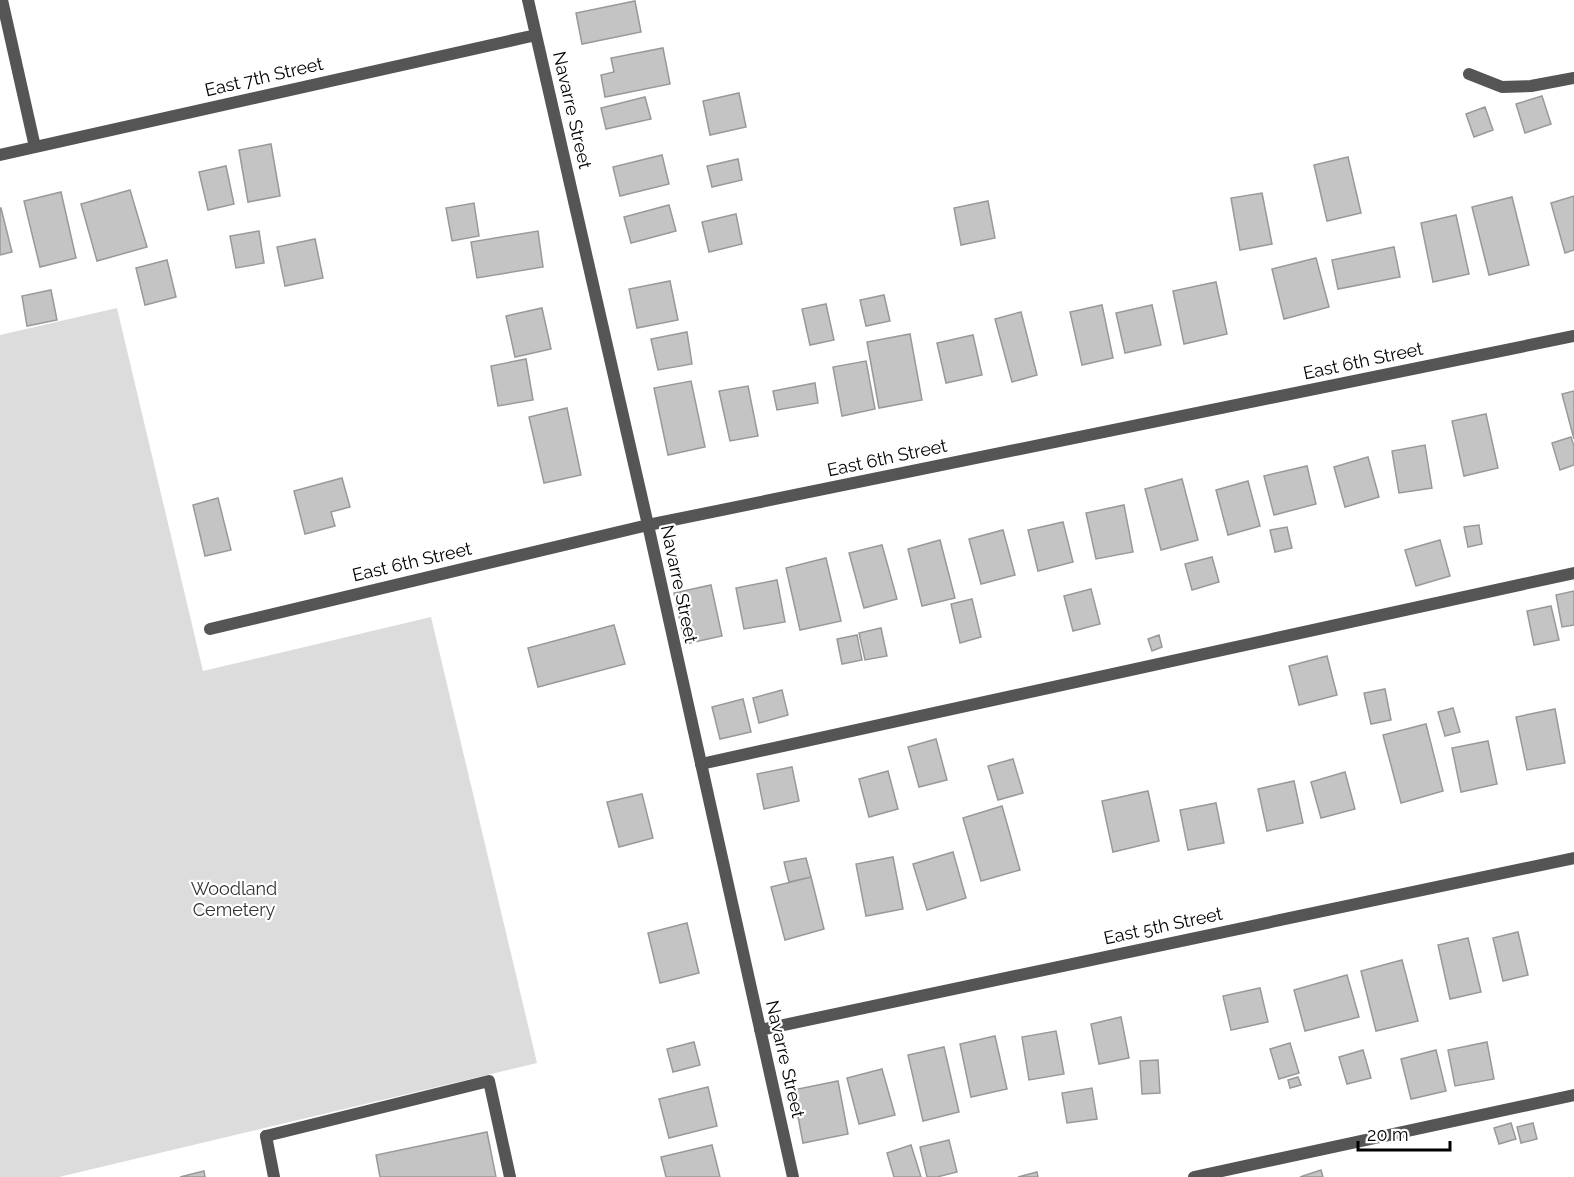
<svg xmlns="http://www.w3.org/2000/svg" width="1574" height="1177" viewBox="0 0 1574 1177" font-family="Raleway,sans-serif">
<style>
.green{fill:#dcdcdc}
.building{fill:#c4c4c4;stroke:#999;stroke-width:1.5}
.lines{fill:none;stroke-linecap:round;stroke-linejoin:round}
.service{stroke:#555;stroke-width:12}
.minor{stroke:#555;stroke-width:12}
.labels{text-anchor:middle;stroke-width:4.5;stroke-linejoin:round;paint-order:stroke}
.street-label{font-size:18px;fill:#000;stroke:#fff}
.park-label{font-size:18px;fill:#333;stroke:#fff}
</style>
<rect width="100%" height="100%" fill="#fff"/>
<path class="green" d="M117,308L203,671L431,617L537,1063L59,1177H0V335Z"/>
<path class="building" d="M635,1L641,32L582,44L576,13Z
M663,48L670,84L605,97L601,75L614,72L611,58Z
M739,93L746,127L710,135L703,101Z
M1542,96L1551,124L1525,133L1516,104Z
M645,97L651,119L606,129L601,108Z
M1485,107L1493,130L1474,137L1466,114Z
M271,144L280,196L248,202L239,150Z
M662,155L669,184L620,196L613,167Z
M1348,157L1361,213L1327,221L1314,165Z
M738,159L742,180L712,187L707,166Z
M226,166L234,204L208,210L199,172Z
M130,190L147,247L97,261L81,204Z
M61,192L76,258L40,267L24,201Z
M1262,193L1272,244L1240,250L1231,198Z
M1574,196V250L1565,253L1551,203Z
M1512,197L1529,265L1489,275L1472,207Z
M988,201L995,238L961,245L954,208Z
M474,203L479,236L452,241L446,208Z
M669,205L676,231L631,243L624,217Z
M0,208H1L12,252L0,255Z
M736,214L742,244L709,252L702,222Z
M1456,215L1469,274L1433,282L1421,223Z
M259,231L264,263L236,268L230,236Z
M538,231L543,267L477,278L471,242Z
M315,239L323,278L285,286L277,247Z
M1394,247L1400,277L1338,289L1332,260Z
M1316,258L1329,307L1284,319L1272,269Z
M167,260L176,297L145,305L136,268Z
M670,281L678,320L637,328L629,289Z
M1216,282L1227,334L1184,344L1173,291Z
M51,290L57,320L27,326L22,296Z
M884,295L890,321L866,326L860,300Z
M826,304L834,340L810,345L802,309Z
M1102,305L1113,358L1082,365L1070,312Z
M1152,305L1161,345L1125,353L1116,313Z
M542,308L551,349L515,357L506,316Z
M1021,312L1037,375L1012,382L995,319Z
M687,332L692,364L658,370L651,339Z
M910,334L922,400L879,408L867,342Z
M973,335L982,375L946,383L937,343Z
M526,359L533,400L498,406L491,366Z
M866,361L875,409L842,416L833,367Z
M691,381L705,447L668,455L654,388Z
M815,383L818,403L777,410L773,391Z
M748,386L758,436L730,441L719,391Z
M1574,391V439L1562,394Z
M567,408L581,475L544,483L529,417Z
M1486,414L1498,468L1464,476L1452,421Z
M1571,437L1574,446V465L1560,470L1552,443Z
M1425,445L1432,488L1399,493L1392,451Z
M1368,457L1379,497L1345,507L1334,467Z
M1307,466L1316,504L1274,515L1264,476Z
M342,478L350,507L331,512L335,526L305,534L294,491Z
M1182,479L1198,540L1161,550L1145,489Z
M1248,481L1260,526L1228,535L1216,490Z
M218,498L231,550L205,556L193,505Z
M1124,505L1133,552L1096,559L1086,513Z
M1063,522L1073,562L1038,571L1028,530Z
M1479,525L1482,544L1468,547L1464,527Z
M1287,527L1292,548L1275,552L1270,530Z
M1003,530L1015,575L981,584L969,539Z
M940,540L955,598L922,606L908,549Z
M1440,540L1450,576L1416,586L1405,550Z
M882,545L897,599L864,608L849,553Z
M1212,557L1219,582L1192,590L1185,564Z
M826,558L841,621L800,630L786,568Z
M777,580L785,622L744,629L736,588Z
M711,585L722,636L685,644L674,593Z
M1091,589L1100,624L1073,631L1064,596Z
M1574,591V625L1562,627L1556,595Z
M972,599L981,637L960,643L951,604Z
M1551,606L1559,640L1534,645L1527,611Z
M614,625L625,664L538,687L528,648Z
M881,628L887,656L865,660L859,633Z
M857,635L862,660L842,664L837,639Z
M1159,635L1162,647L1152,651L1148,639Z
M1327,656L1337,695L1299,705L1289,666Z
M1385,689L1391,720L1371,724L1364,693Z
M782,690L788,715L759,723L753,698Z
M743,699L751,732L720,739L712,707Z
M1453,708L1460,732L1445,736L1438,712Z
M1555,709L1565,763L1527,770L1516,717Z
M1426,724L1443,791L1401,803L1383,735Z
M936,739L947,780L919,787L908,747Z
M1488,741L1497,784L1461,792L1452,748Z
M1013,759L1023,793L998,800L988,766Z
M792,767L799,801L764,809L757,774Z
M888,771L898,809L869,817L859,779Z
M1345,772L1355,809L1321,818L1311,782Z
M1294,781L1303,823L1267,831L1258,789Z
M1148,791L1159,841L1113,852L1102,801Z
M642,794L653,838L619,847L607,802Z
M1216,803L1224,843L1188,850L1180,810Z
M1002,806L1020,870L981,881L963,818Z
M953,852L966,898L927,910L913,864Z
M893,857L903,909L866,916L856,864Z
M806,858L811,877L789,882L784,862Z
M811,877L824,929L785,940L771,887Z
M687,923L699,973L660,983L648,933Z
M1518,932L1528,975L1503,981L1493,938Z
M1468,938L1481,992L1450,999L1438,945Z
M1402,960L1418,1021L1376,1031L1361,971Z
M1347,975L1359,1017L1305,1031L1294,990Z
M1260,988L1268,1022L1231,1030L1223,996Z
M1121,1017L1129,1058L1099,1064L1091,1024Z
M1056,1031L1064,1074L1029,1080L1022,1037Z
M995,1036L1007,1089L971,1097L960,1044Z
M694,1042L700,1065L673,1072L667,1049Z
M1487,1042L1494,1079L1455,1086L1448,1050Z
M1290,1043L1299,1073L1279,1079L1270,1049Z
M944,1047L959,1112L923,1121L908,1055Z
M1363,1050L1371,1078L1347,1084L1339,1057Z
M1436,1050L1446,1091L1411,1099L1401,1059Z
M1158,1060L1160,1093L1142,1094L1140,1061Z
M882,1069L895,1115L859,1124L847,1078Z
M1298,1077L1301,1085L1290,1088L1288,1080Z
M838,1081L848,1134L803,1143L793,1090Z
M708,1087L717,1126L669,1138L659,1099Z
M1092,1088L1097,1119L1067,1123L1062,1093Z
M1511,1123L1516,1139L1499,1144L1494,1128Z
M1533,1123L1537,1139L1521,1143L1517,1127Z
M487,1132L496,1177H380L376,1155Z
M949,1140L957,1172L937,1177H927L920,1147Z
M712,1145L720,1177H666L661,1157Z
M911,1145L921,1177H894L887,1153Z
M1321,1170L1323,1177H1300Z
M204,1171L205,1177H180Z
M1037,1172L1038,1177H1018Z"/>
<g class="lines">
<path class="service" d="M1469,74L1502,87L1531,86L1574,78
M701,764L1574,573
M266,1136L489,1081L510,1177
M1194,1177L1574,1095"/>
<path class="minor" d="M2,0L35,147
M528,0L648,525L793,1177
M0,155L536,35
M210,629L648,525L1574,336
M760,1030L1574,858
M266,1136L274,1177"/>
</g>
<g class="labels">
<g class="street-label">
<text transform="translate(264 77) rotate(-13)" y="6">East 7th Street</text>
<text transform="translate(572 110) rotate(77)" y="6">Navarre Street</text>
<text transform="translate(1363 361) rotate(-12)" y="6">East 6th Street</text>
<text transform="translate(887 458) rotate(-12)" y="6">East 6th Street</text>
<text transform="translate(412 562) rotate(-13)" y="6">East 6th Street</text>
<text transform="translate(679 584) rotate(78)" y="6">Navarre Street</text>
<text transform="translate(1163 926) rotate(-12)" y="6">East 5th Street</text>
<text transform="translate(785 1059) rotate(77)" y="6">Navarre Street</text>
</g>
<g class="park-label">
<text x="234" y="895">Woodland<tspan x="234" dy="21">Cemetery</tspan></text>
</g>
</g>
<path d="M1358 1141v9h92v-9" fill="none" stroke="#000000" stroke-width="3"/>
<text x="1367" y="1141" font-size="18" fill="#000000" stroke="#ffffff" stroke-width="4.5" paint-order="stroke">20 m</text>
</svg>
